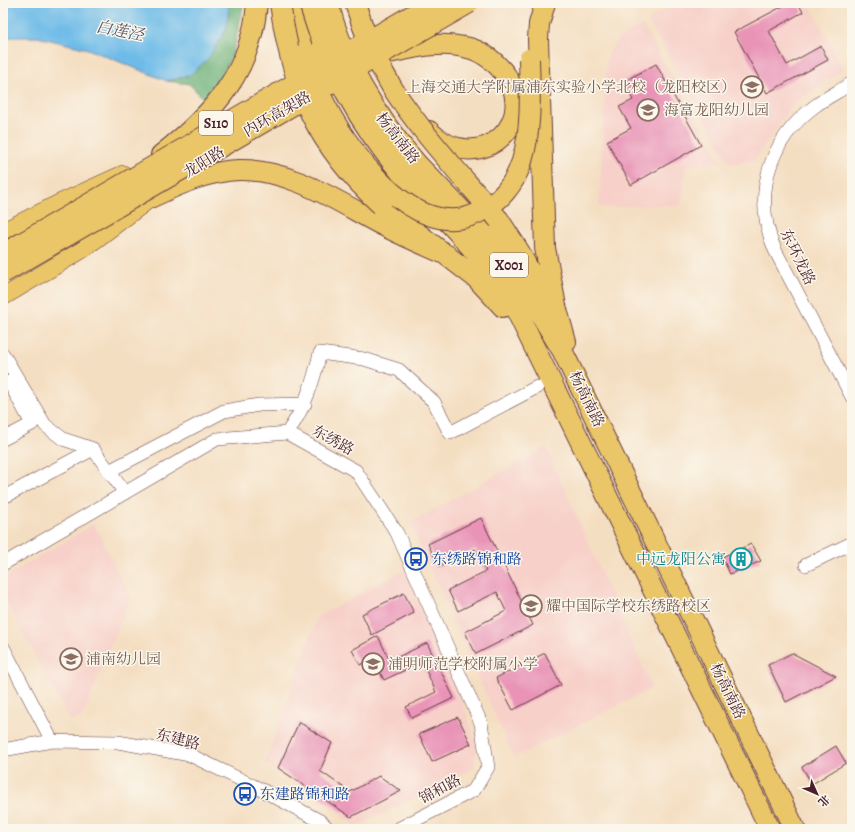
<svg xmlns="http://www.w3.org/2000/svg" width="855" height="832" viewBox="0 0 855 832" font-family="Alegreya,'Noto Serif SC',serif">
<style>
.built{fill:#f7d0c9}
.forest{fill:#66ae74;stroke:#586650}
.water{fill:#6dbbe8;stroke:#5c6d8a}
.building{fill:#e994b7}
.lines{fill:none;stroke-linecap:round;stroke-linejoin:round}
.minor-casing{stroke:#643c42;stroke-width:14}
.major-casing{stroke:#643c42;stroke-width:18}
.highway-casing{stroke:#643c42;stroke-width:22}
.minor{stroke:#fff;stroke-width:13}
.major{stroke:#eac669;stroke-width:17}
.highway{stroke:#eac669;stroke-width:20}
.highway-bridge-casing{stroke:#643c42;stroke-width:22;stroke-linecap:butt}
.highway-bridge{stroke:#eac669;stroke-width:20}
.labels{text-anchor:middle;stroke-width:3;stroke-linejoin:round;paint-order:stroke}
.shield{fill:#fbf7ec;stroke:#7f6065;stroke-width:1}
.shield-label{font-size:14px;font-weight:bold;fill:#4a1f2b}
.education-label{font-size:15px;fill:#785e54;stroke:#fbf7ec;text-anchor:start}
.street-label{font-size:15px;fill:#4a1f2b;stroke:#fbf7ec}
.transit-label{font-size:15px;fill:#164399;stroke:#fbf7ec;text-anchor:start}
.culture-label{font-size:15px;fill:#0d838f;stroke:#fbf7ec;text-anchor:end}
.water-label{font-size:16px;font-style:italic;fill:#56566d;stroke:#fbf7ec}
</style>
<rect width="100%" height="100%" fill="#fbf7ec"/>
<filter id="ink" filterUnits="userSpaceOnUse"><feTurbulence type="fractalNoise" baseFrequency=".025" numOctaves="2"/><feDisplacementMap in="SourceGraphic" scale="8" xChannelSelector="R" yChannelSelector="G"/><feConvolveMatrix kernelMatrix="1 2 1 2 8 2 1 2 1" color-interpolation-filters="sRGB"/></filter>
<filter id="wash" filterUnits="userSpaceOnUse"><feTurbulence type="fractalNoise" baseFrequency=".012" numOctaves="4" result="noise"/><feDisplacementMap in="SourceGraphic" scale="16" xChannelSelector="R" yChannelSelector="G"/><feGaussianBlur stdDeviation="0.9" result="paint"/><feColorMatrix in="noise" values="0 0 0 0 0 0 0 0 0 0 0 0 0 0 0 0 0 1.4 0 .05"/><feComposite in="paint" operator="in"/></filter>
<g filter="url(#wash)">
<rect width="100%" height="100%" fill="#f4dec1"/>
<path class="built" d="M676,3H809L844,69L791,106L755,160L730,164L648,20Z
M642,24L721,161L686,166L681,205L599,207L607,59L617,39Z
M546,447L652,688L514,758L410,523Z
M94,524L127,590L129,600L82,718L70,720L3,596V578Z
M404,570L466,711L477,748L474,768L356,827L313,793L265,763L317,617Z"/>
<path class="forest" d="M229,3H244L233,53L221,78L203,98L189,84L167,81L190,75L227,28Z"/>
<path class="water" d="M3,3H229L227,28L208,59L190,75L167,81L88,49L38,37H3Z"/>
<g id="blocks">
<path class="building" d="M789,3H798L803,12L769,31L787,65L821,46L828,60L767,93L734,32Z
M656,64L701,145L631,185L607,141L631,128L619,107L633,100L623,82Z
M481,518L533,625L476,654L465,632L506,611L497,592L458,611L448,590L486,571L475,549L439,567L428,544Z
M751,544L761,561L730,574L722,557Z
M404,593L414,613L372,635L362,614Z
M378,636L390,661L427,643L454,698L412,718L406,707L436,692L422,662L384,680L373,659L360,665L352,650Z
M545,653L561,685L513,710L496,678Z
M792,653L836,676L786,702L768,665Z
M458,717L471,744L432,762L419,734Z
M299,722L332,743L320,771L350,792L379,776L401,791L351,817L278,768Z
M836,746L846,763L812,784L802,767Z"/>
</g>
</g>
<g filter="url(#ink)">
<use href="#blocks" fill-opacity="0" stroke="#643c42" stroke-width="1"/>
<g class="lines">
<g class="minor-casing">
<path id="minor" d="M852,83C840,91 827,97 815,106C768,141 752,196 775,250L852,397
M3,354L45,425L63,439L93,449L125,493
M287,433C305,408 313,383 320,353L364,359L399,370L434,402L450,433L537,387
M3,439L32,424L9,382
M109,471L224,411L259,405L305,404
M8,495L93,449
M3,564L217,439L287,433L356,471L397,533L481,723L488,767L474,790L398,829
M806,565L852,543
M3,647L52,741
M3,750L52,741L118,742L190,755L266,792L320,821L329,829"/>
</g>
<g class="major-casing">
<path id="major" d="M3,231L57,204L123,174
M3,297L82,250L162,190"/>
</g>
<g class="highway-casing">
<path id="highway" d="M299,3L306,52
M545,3L539,24L538,39L545,248L556,306L566,342
M389,53C413,48 439,41 464,47C478,49 489,57 498,66C548,116 481,182 429,131
M161,155C213,114 252,71 257,3
M418,165L495,245L517,275L562,350L795,829
M402,174C444,218 487,258 517,312L770,829
M150,198C178,185 207,171 239,170C290,169 335,200 378,223C401,235 424,245 447,255
M381,205L476,278L503,307
M499,220L519,251L543,296"/>
</g>
<use href="#minor" class="minor"/>
<use href="#major" class="major"/>
<use href="#highway" class="highway"/>
<g class="highway-bridge-casing">
<path id="highway-bridge" d="M280,3C292,89 316,145 381,205
M309,3C328,67 359,124 402,174
M328,3C344,64 377,118 418,165
M355,3C364,33 377,63 393,89C424,136 463,177 499,220
M306,52C311,68 315,83 322,98C345,146 413,245 478,213C499,203 515,184 522,161C532,128 530,93 529,59
M3,254L433,3
M3,273L469,3"/>
</g>
<use href="#highway-bridge" class="highway-bridge"/>
</g>
</g>
<defs>
<g id="school-ring" transform="scale(1.15)"><circle r="9.5" fill="#fbf7ec" stroke="#8d6e63" stroke-width="1.5"/><path d="M0-5L7-2L0 1L-7-2ZM-4 1L0 2.5L4 1V4Q0 6-4 4Z" fill="#8d6e63"/></g>
<g id="bus-ring" transform="scale(1.15)"><circle r="9.5" fill="#fbf7ec" stroke="#1a4fb4" stroke-width="1.5"/><path d="M-5-6H5V4H4V6H2V4H-2V6H-4V4H-5ZM-3.5-4V0h7V-4ZM-3.5 1.2v1.5H-2V1.2ZM2 1.2v1.5H3.5V1.2Z" fill="#1a4fb4"/></g>
<g id="building-ring" transform="scale(1.15)"><circle r="9.5" fill="#fbf7ec" stroke="#0f9aa8" stroke-width="1.5"/><path d="M-4-6H4V6H1V3H-1V6H-4ZM-2.5-4.3h1.7v1.8h-1.7ZM.8-4.3h1.7v1.8H.8ZM-2.5-1h1.7V.8h-1.7ZM.8-1h1.7V.8H.8Z" fill="#0f9aa8"/></g>
</defs>
<g fill-rule="evenodd">
<use href="#school-ring" x="752" y="87"/>
<use href="#school-ring" x="648" y="110"/>
<use href="#bus-ring" x="416" y="559"/>
<use href="#building-ring" x="741" y="559"/>
<use href="#school-ring" x="531" y="606"/>
<use href="#school-ring" x="71" y="659"/>
<use href="#school-ring" x="373" y="664"/>
<use href="#bus-ring" x="245" y="794"/>
</g>
<g class="labels">
<g class="shield">
<rect x="199" y="111" width="34" height="24" rx="3"/>
<rect x="490" y="253" width="38" height="24" rx="3"/>
</g>
<g class="shield-label">
<text x="216" y="128">S110</text>
<text x="509" y="270">X001</text>
</g>
<g class="education-label">
<text x="736" y="92" text-anchor="end">上海交通大学附属浦东实验小学北校（龙阳校区）</text>
<text x="664" y="115">海富龙阳幼儿园</text>
<text x="546" y="611">耀中国际学校东绣路校区</text>
<text x="86" y="664">浦南幼儿园</text>
<text x="388" y="669">浦明师范学校附属小学</text>
</g>
<g class="street-label">
<text transform="translate(277 114) rotate(-30)" y="5">内环高架路</text>
<text transform="translate(398 138) rotate(52)" y="5">杨高南路</text>
<text transform="translate(204 162) rotate(-32)" y="5">龙阳路</text>
<text transform="translate(798 257) rotate(64)" y="5">东环龙路</text>
<text transform="translate(587 399) rotate(64)" y="5">杨高南路</text>
<text transform="translate(333 440) rotate(29)" y="5">东绣路</text>
<text transform="translate(728 691) rotate(64)" y="5">杨高南路</text>
<text transform="translate(178 739) rotate(14)" y="5">东建路</text>
<text transform="translate(440 789) rotate(-28)" y="5">锦和路</text>
</g>
<g class="transit-label">
<text x="432" y="564">东绣路锦和路</text>
<text x="260" y="799">东建路锦和路</text>
</g>
<g class="culture-label">
<text x="726" y="564">中远龙阳公寓</text>
</g>
<g class="water-label">
<text transform="translate(120 30) rotate(11)" y="6">白莲泾</text>
</g>
</g>
<rect width="855" height="832" fill="none" stroke="#fbf7ec" stroke-width="16"/>
<g transform="translate(817 794) rotate(135)" stroke="#fbf7ec" stroke-width="3" paint-order="stroke">
<path d="M0-3L7 15L0 10L-7 15Z" fill="#4a1f2b"/>
<text y="-6" font-size="11" font-weight="bold" text-anchor="middle" fill="#4a1f2b">北</text>
</g>
</svg>
